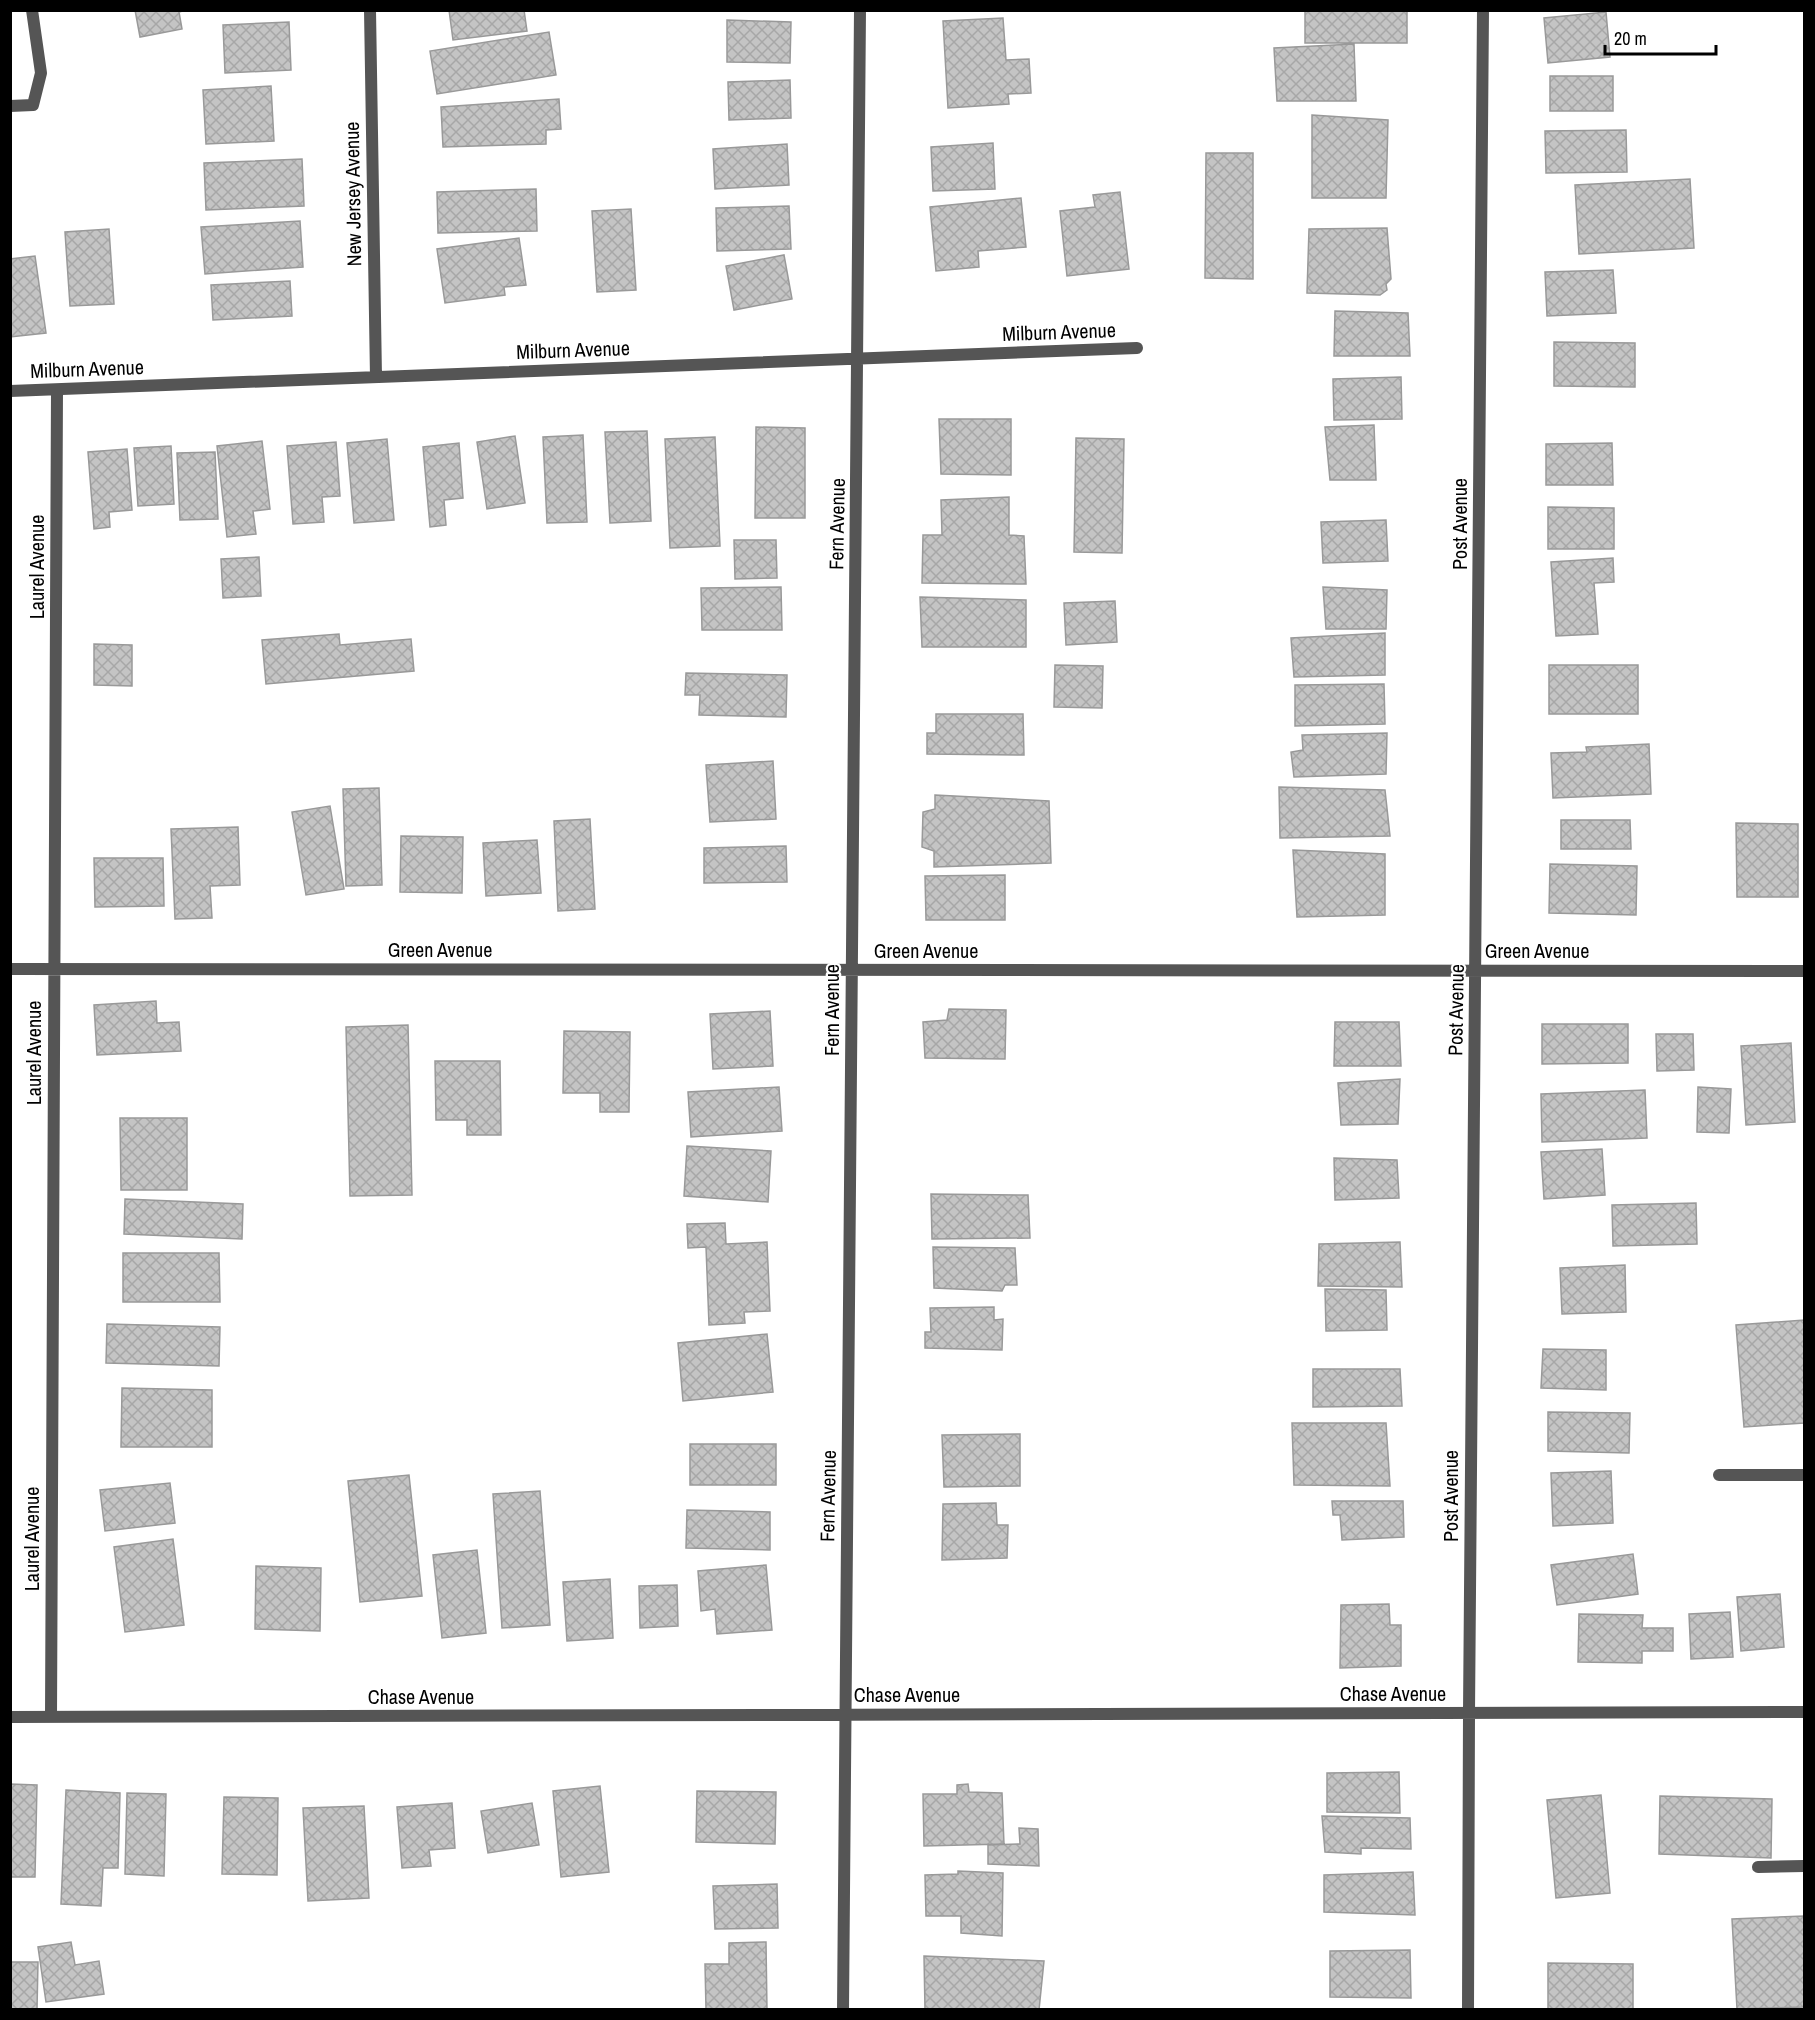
<svg xmlns="http://www.w3.org/2000/svg" width="1815" height="2020" viewBox="0 0 1815 2020" font-family="'Archivo Narrow',sans-serif">
<style>
.building{fill:url(#building-cross-hatch);stroke:#999;stroke-width:1.5}
.lines{fill:none;stroke-linecap:round;stroke-linejoin:round}
.service{stroke:#555;stroke-width:12}
.minor{stroke:#555;stroke-width:12}
.labels{text-anchor:middle;stroke-width:4.5;stroke-linejoin:round;paint-order:stroke}
.street-label{font-size:20px;fill:#000;stroke:#fff}
</style>
<defs>
<pattern id="building-cross-hatch" width="8" height="8" patternUnits="userSpaceOnUse" patternTransform="scale(1.5)"><rect width="8" height="8" fill="#c4c4c4"/><path d="M0 0l8 8M0 8l8-8" fill="none" stroke="#a7a7a7"/></pattern>
</defs>
<rect width="100%" height="100%" fill="#fff"/>
<path class="building" d="M135,10H186L179,12L182,29L140,37Z
M449,10H524L527,31L453,40Z
M1305,10H1407V43H1305Z
M1606,12L1610,57L1548,63L1544,18Z
M1003,18L1006,60L1029,59L1031,93L1008,94L1009,104L948,108L943,21Z
M727,20L791,22L790,63L727,62Z
M289,22L291,70L225,73L223,25Z
M549,32L556,75L437,94L430,51Z
M1354,44L1356,101H1277L1274,48Z
M1550,76H1613V111H1550Z
M790,80L791,118L729,120L728,82Z
M271,86L274,141L206,144L203,90Z
M559,99L561,129L546,130V144L443,147L441,107Z
M1312,115L1388,120L1386,198H1312Z
M1626,130L1627,172L1546,173L1545,131Z
M993,143L995,189L933,191L931,147Z
M787,144L789,185L715,189L713,149Z
M1206,153H1253V279L1205,278Z
M302,159L304,206L206,210L204,163Z
M1690,179L1694,248L1579,254L1575,185Z
M536,189L537,231L438,233L437,192Z
M1120,192L1129,269L1067,276L1060,211L1095,207L1093,195Z
M1021,198L1026,247L978,251L979,267L936,271L930,207Z
M789,206L791,249L717,251L716,208Z
M631,209L636,290L597,292L592,211Z
M300,221L303,267L205,274L201,227Z
M1387,228L1391,279L1386,284L1387,290L1380,295L1307,293L1309,229Z
M109,229L114,304L70,306L65,232Z
M519,238L526,285L504,287L505,295L445,303L437,249Z
M784,255L792,299L734,310L726,266Z
M35,256L46,333L10,337V259Z
M1613,270L1616,313L1547,316L1545,272Z
M290,281L292,316L213,320L211,285Z
M1335,311L1408,313L1410,356H1334Z
M1554,342L1635,343V387L1554,386Z
M1401,377L1402,419L1334,420L1333,379Z
M939,419H1011V475L941,474Z
M1374,425L1376,480H1330L1325,427Z
M756,427L805,428V518H755Z
M647,431L651,521L610,523L605,432Z
M583,435L587,522L547,523L543,437Z
M515,436L525,503L487,509L477,442Z
M715,437L720,546L670,548L665,439Z
M1076,438L1124,439L1122,553L1074,552Z
M387,439L394,520L354,523L347,443Z
M262,441L270,509L253,511L256,534L227,537L217,446Z
M336,442L340,496L322,497L324,522L293,524L287,446Z
M459,443L463,498L444,500L446,525L430,527L423,447Z
M1612,443L1613,485H1546V444Z
M171,446L174,504L138,506L134,448Z
M127,449L132,510L109,512L110,527L94,529L88,452Z
M215,452L218,519L180,520L177,453Z
M1009,497V535L1024,536L1026,584L922,583L923,535H942L941,500Z
M1548,507L1614,508V549H1548Z
M1386,520L1388,561L1323,563L1321,522Z
M734,540H776L777,578L735,579Z
M259,557L261,596L223,598L221,559Z
M1613,558L1614,582L1594,583L1598,634L1556,636L1551,562Z
M781,587L782,630H702L701,588Z
M1323,587L1387,590L1386,629H1326Z
M920,597L1026,600V647H922Z
M1115,601L1117,642L1066,645L1064,603Z
M1385,633V675L1294,677L1291,638Z
M339,634L340,645L411,639L414,671L266,684L262,640Z
M94,644L132,645V686L94,685Z
M1055,665L1103,666L1102,708L1054,707Z
M1549,665H1638V714H1549Z
M686,673L787,675L786,717L699,715L700,695H685Z
M1384,684L1385,724L1295,726V685Z
M936,714H1023L1024,755L927,754V733H936Z
M1387,733L1386,774L1294,777L1291,752L1303,750L1302,735Z
M1649,744L1651,794L1553,798L1551,753L1587,752L1586,747Z
M773,761L776,819L710,822L706,765Z
M1279,787L1385,790L1390,836L1280,838Z
M379,788L382,885L346,886L343,789Z
M935,795L1049,801L1051,863L934,867V851L922,847L923,812L935,809Z
M330,806L344,889L306,895L292,812Z
M590,819L595,909L558,911L554,821Z
M1561,820H1630L1631,849H1561Z
M1736,823L1798,824V897H1737Z
M238,827L240,885L210,886L212,918L175,919L171,829Z
M401,836L463,837L462,893L400,892Z
M537,840L541,893L486,896L483,843Z
M786,846L787,882L704,883V848Z
M1293,850L1385,854V915L1297,917Z
M94,858H163L164,906L95,907Z
M1550,864L1637,866L1636,915L1549,913Z
M1005,875V920H926L925,876Z
M156,1001L157,1023L179,1022L181,1051L97,1055L94,1005Z
M949,1009L1006,1010L1005,1059L925,1058L923,1022L947,1020Z
M770,1011L773,1066L713,1069L710,1014Z
M1335,1022H1399L1401,1066H1334Z
M1542,1024H1628V1063L1542,1064Z
M408,1025L412,1195L350,1196L346,1027Z
M564,1031L630,1032L629,1112H600V1093H563Z
M1656,1034H1693L1694,1070L1657,1071Z
M1791,1043L1795,1122L1746,1125L1741,1046Z
M435,1061H500L501,1135H467V1120H436Z
M1400,1079L1398,1124L1341,1125L1338,1083Z
M779,1087L782,1131L691,1137L688,1092Z
M1698,1087L1731,1089L1729,1133L1697,1132Z
M1645,1090L1647,1138L1542,1142L1541,1094Z
M120,1118H187V1190H121Z
M687,1146L771,1151L768,1202L684,1196Z
M1602,1149L1605,1195L1544,1199L1541,1152Z
M1334,1158L1397,1160L1399,1198L1335,1200Z
M931,1194L1028,1195L1030,1238L932,1239Z
M125,1199L243,1204L242,1239L124,1234Z
M1696,1203L1697,1244L1613,1246L1612,1205Z
M725,1223L726,1244L767,1242L770,1311L744,1312L745,1323L709,1325L706,1247L688,1248L687,1224Z
M1400,1242L1402,1287L1318,1286L1319,1244Z
M933,1247L1015,1248L1017,1285H1005L1002,1291L934,1288Z
M123,1253H219L220,1302H123Z
M1625,1265L1626,1312L1562,1314L1560,1268Z
M1325,1289L1386,1290L1387,1330L1326,1331Z
M994,1307V1320L1003,1319L1002,1350L925,1348V1332H931L930,1308Z
M1804,1320V1423L1744,1427L1736,1325Z
M107,1324L220,1327L219,1366L106,1363Z
M767,1334L773,1392L683,1401L678,1343Z
M1543,1349L1606,1350V1390L1541,1388Z
M1313,1369H1400L1402,1406L1313,1407Z
M122,1388L212,1390V1447H121Z
M1548,1412L1630,1413L1629,1453L1548,1451Z
M1292,1423H1386L1390,1486L1294,1485Z
M1020,1434V1486L944,1487L942,1435Z
M690,1444H776V1485H690Z
M1611,1471L1613,1523L1553,1526L1551,1473Z
M409,1475L422,1596L360,1602L348,1481Z
M170,1483L175,1523L105,1531L100,1490Z
M540,1491L550,1625L502,1628L493,1494Z
M1332,1501H1403L1404,1537L1342,1540L1340,1515H1333Z
M996,1503L997,1525H1008L1007,1558L942,1560L943,1504Z
M687,1510L770,1512V1550L686,1548Z
M173,1539L184,1625L125,1632L114,1547Z
M477,1550L486,1633L442,1638L433,1555Z
M1633,1554L1638,1594L1557,1605L1551,1565Z
M766,1565L772,1630L717,1634L715,1609L701,1611L698,1571Z
M256,1566L321,1568L320,1631L255,1629Z
M610,1579L613,1638L567,1641L563,1582Z
M677,1585L678,1626L640,1628L639,1586Z
M1780,1594L1784,1647L1741,1651L1737,1597Z
M1389,1604L1390,1625H1401V1666L1340,1668L1341,1605Z
M1730,1612L1733,1657L1691,1659L1689,1614Z
M1579,1614L1643,1615L1642,1628H1673V1651H1642V1663L1578,1662Z
M1399,1772L1400,1813L1327,1812V1773Z
M10,1784L37,1785L35,1877H10Z
M968,1784L969,1792L1002,1793L1004,1844L924,1846L923,1794H957V1785Z
M600,1786L609,1872L561,1877L553,1791Z
M66,1790L120,1793L118,1868H103L101,1906L61,1904Z
M697,1791L776,1792L775,1844L696,1842Z
M127,1793L166,1794L164,1876L125,1874Z
M1601,1795L1610,1893L1556,1898L1547,1800Z
M1660,1796L1772,1799L1771,1858L1659,1854Z
M224,1797L278,1798L277,1875L222,1874Z
M452,1803L455,1848L429,1850L431,1866L402,1868L397,1807Z
M532,1803L539,1845L488,1853L481,1811Z
M364,1806L369,1898L308,1901L303,1808Z
M1322,1816L1410,1818L1411,1849L1361,1848V1854L1325,1852Z
M1019,1828L1038,1829L1039,1866L988,1864V1845L1020,1844Z
M958,1871L1003,1873L1002,1936L961,1933V1916H926L925,1875L958,1874Z
M1413,1872L1415,1915L1324,1912V1875Z
M777,1884L778,1928L715,1929L713,1886Z
M1804,1916V2007L1737,2009L1732,1919Z
M71,1942L75,1965L99,1961L104,1994L46,2002L38,1947Z
M766,1942L767,2010H706L705,1964H729V1943Z
M1410,1950L1411,1998L1330,1997V1951Z
M924,1956L1044,1961L1039,2010H925Z
M10,1962H38L37,2010H10Z
M1548,1963L1633,1964V2010H1548Z"/>
<g class="lines">
<path class="service" d="M10,106L33,105L41,73L32,10"/>
<path class="minor" d="M370,10L376,377
M10,391L1137,348
M10,969L1804,971
M1719,1475H1804
M10,1717L1804,1712
M51,1717L57,390
M1758,1867L1804,1866
M843,2010L860,10
M1468,2010L1469,1713L1483,10"/>
</g>
<g class="labels">
<g class="street-label">
<text transform="translate(353 194) rotate(-91)" y="7">New Jersey Avenue</text>
<text transform="translate(1059 332) rotate(-2)" y="7">Milburn Avenue</text>
<text transform="translate(573 350) rotate(-2)" y="7">Milburn Avenue</text>
<text transform="translate(87 369) rotate(-2)" y="7">Milburn Avenue</text>
<text transform="translate(837 524) rotate(-89)" y="7">Fern Avenue</text>
<text transform="translate(1460 524) rotate(-90)" y="7">Post Avenue</text>
<text transform="translate(37 567) rotate(-90)" y="7">Laurel Avenue</text>
<text x="440" y="957">Green Avenue</text>
<text x="926" y="958">Green Avenue</text>
<text x="1537" y="958">Green Avenue</text>
<text transform="translate(832 1010) rotate(-90)" y="7">Fern Avenue</text>
<text transform="translate(1456 1010) rotate(-89)" y="7">Post Avenue</text>
<text transform="translate(34 1053) rotate(-90)" y="7">Laurel Avenue</text>
<text transform="translate(828 1496) rotate(-89)" y="7">Fern Avenue</text>
<text transform="translate(1451 1496) rotate(-90)" y="7">Post Avenue</text>
<text transform="translate(32 1539) rotate(-90)" y="7">Laurel Avenue</text>
<text x="1393" y="1701">Chase Avenue</text>
<text x="907" y="1702">Chase Avenue</text>
<text x="421" y="1704">Chase Avenue</text>
</g>
</g>
<rect width="1815" height="2020" fill="none" stroke="#000000" stroke-width="24"/>
<path d="M1605 45v9h111v-9" fill="none" stroke="#000000" stroke-width="3"/>
<text x="1614" y="45" font-size="18" fill="#000000" stroke="#ffffff" stroke-width="4.5" paint-order="stroke">20 m</text>
</svg>
